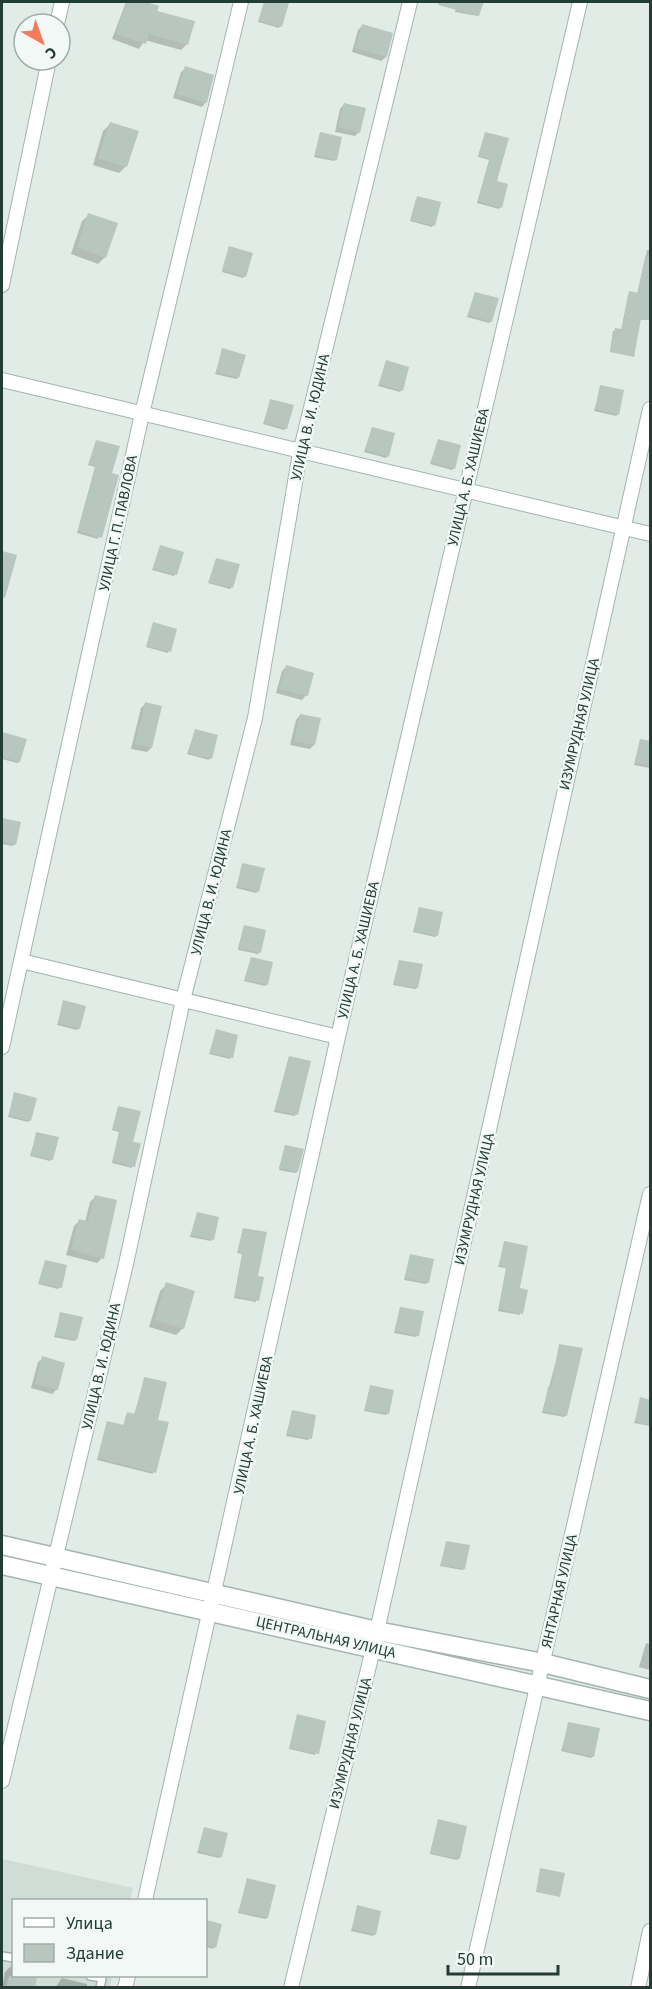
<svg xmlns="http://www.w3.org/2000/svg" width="652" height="1989" viewBox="0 0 652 1989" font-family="'Source Sans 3',sans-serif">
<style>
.built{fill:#d0dcd6}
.shadow{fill:#0003}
.building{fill:#b7c7c0}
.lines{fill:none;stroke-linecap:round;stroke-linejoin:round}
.service-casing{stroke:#a4b4ae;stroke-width:10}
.minor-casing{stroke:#a4b4ae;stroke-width:16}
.tertiary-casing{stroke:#a4b4ae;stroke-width:21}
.service{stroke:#fff;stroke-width:7}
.minor{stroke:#fff;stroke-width:14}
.tertiary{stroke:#fff;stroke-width:18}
.labels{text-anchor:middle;stroke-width:5;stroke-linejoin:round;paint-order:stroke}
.street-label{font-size:15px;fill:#223d35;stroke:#f2f8f5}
</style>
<rect width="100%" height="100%" fill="#e1ece7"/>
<path class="built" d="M3,1859L133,1888L130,1900H14V1976H112L110,1987L2,1988Z"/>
<path class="shadow" d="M126,2H141L157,7L155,12L187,44L181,50L145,40L139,49L112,39Z
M264,2L287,4L279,28L258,22Z
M458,2H482L478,16L455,12Z
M362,26L386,57L381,61L352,52L358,30Z
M186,68L206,102L202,107L173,98L181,72Z
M344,104L359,132L355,136L335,132L340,109Z
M110,124L126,166L119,173L93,165L103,131Z
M320,134L336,160L334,161L314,157Z
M486,134L500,207L499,209L477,203L489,160L478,157Z
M416,199L433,225L432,227L410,221Z
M89,215L105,257L98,264L71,254L82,221Z
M229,248L245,276L243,278L222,272Z
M647,250H650V302L647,320H640L633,355L610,351L613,331H621L628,295L637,294Z
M475,293L491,321L489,323L467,317Z
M223,350L238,378L236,379L215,374Z
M386,362L401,390L400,392L378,386Z
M601,387L618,414L616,416L594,411Z
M271,400L286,428L284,430L263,424Z
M372,428L387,456L386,458L364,452Z
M438,440L454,468L452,470L430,464Z
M96,441L110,474L98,539L77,533L95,467L88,465Z
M160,547L175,574L174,576L152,570Z
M216,560L232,587L230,589L208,583Z
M152,626L175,630L168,653L146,647Z
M286,667L306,695L302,700L276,693L282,671Z
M145,704L151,748L147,752L131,749L141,708Z
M300,715L314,745L310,749L290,745L296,720Z
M195,731L210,758L209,760L187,754Z
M4,734L19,762L17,763L2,759Z
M640,740L650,742V768L634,765Z
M2,819L20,823L13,846L2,844Z
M243,865L258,891L256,893L236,888Z
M419,908L437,935L435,937L413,932Z
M244,927L259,952L258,954L238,950Z
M251,958L266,984L265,986L244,981Z
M399,961L417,988L415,989L393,985Z
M64,1002L79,1028L77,1030L57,1025Z
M216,1031L231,1057L230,1059L209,1054Z
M289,1057L309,1062L295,1116L274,1112Z
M14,1094L30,1120L28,1122L8,1117Z
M118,1107L131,1143L132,1168L112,1163L119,1132L112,1130Z
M37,1133L52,1159L50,1161L30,1156Z
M285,1147L297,1172L295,1173L279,1170Z
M95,1197L102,1258L97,1263L66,1255L74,1226L79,1221L85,1222L90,1202Z
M197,1214L217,1218L211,1241L190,1237Z
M243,1229L256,1277V1302L234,1298L242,1254L237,1253Z
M505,1243L518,1289L520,1315L498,1311L506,1268L498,1267Z
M410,1256L428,1282L426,1284L404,1280Z
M45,1262L60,1287L58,1289L38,1284Z
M167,1284L183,1328L176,1335L149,1327L160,1291Z
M400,1308L418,1335L416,1337L394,1333Z
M61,1314L76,1340L74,1341L54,1337Z
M560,1346L566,1415L564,1417L542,1413Z
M43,1358L57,1389L52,1394L31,1388L38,1362Z
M145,1378L156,1421L153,1474L97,1460L106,1425L123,1427L126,1415H134Z
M370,1387L388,1413L386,1415L364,1411Z
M641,1399L650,1401V1426L634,1423Z
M292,1412L310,1438L308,1440L286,1436Z
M447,1542L464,1569L462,1570L440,1566Z
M646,1643L650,1644V1670L639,1667Z
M298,1716L325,1722L315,1755L289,1749Z
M569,1723L593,1756L591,1758L561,1751Z
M438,1821L458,1859L457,1860L430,1854Z
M204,1829L221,1856L219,1858L197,1853Z
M247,1880L267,1918L265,1919L238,1913Z
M358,1907L375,1934L373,1936L351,1931Z
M206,1921L220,1925L213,1949L206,1947Z
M12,1965L14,1976H36L33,1988H2L5,1972Z
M62,1978L87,1984V1988H55Z"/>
<path class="building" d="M127,2H146L159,6L157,11L195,21L188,45L149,34L146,44L116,34Z
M264,2L289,3L282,27L259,21Z
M439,2H484L479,16L438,5Z
M362,24L393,33L387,57L355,48Z
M185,66L214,75L207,103L177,94Z
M344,103L366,108L360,133L338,127Z
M110,122L139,131L127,167L98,158Z
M320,132L342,137L337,160L315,155Z
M485,132L509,138L497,181L508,184L502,208L478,201L490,159L478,156Z
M417,196L441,202L435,226L411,220Z
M88,213L118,223L106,258L77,247Z
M229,246L253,253L246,277L222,270Z
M645,257L651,258L649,320L641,319L634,357L610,352L615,328L622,329L629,291L638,293Z
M475,292L499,298L492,322L468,315Z
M222,348L246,355L239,378L216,372Z
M386,360L409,367L403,391L379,384Z
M600,385L624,390L619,415L595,409Z
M270,399L294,405L287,429L264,423Z
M372,427L395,433L389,457L365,450Z
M438,439L461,445L455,469L431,462Z
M96,440L120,446L112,473L119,475L102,538L78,531L96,466L89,464Z
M160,545L184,552L177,575L153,569Z
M2,551L17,555L5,598L2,597Z
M216,558L240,564L233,588L209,582Z
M153,622L177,629L171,652L147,646Z
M286,665L314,673L308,696L279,689Z
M145,702L162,706L152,748L135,744Z
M300,714L321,718L315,745L294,741Z
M195,729L218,735L212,759L188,753Z
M2,732L27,739L20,762L2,757Z
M640,739L651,741V766L635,763Z
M2,818L21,822L16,845L2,842Z
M242,863L265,868L259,892L237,886Z
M419,907L443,912L438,936L414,931Z
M244,925L266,930L261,953L238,948Z
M251,957L273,962L268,985L245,980Z
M399,960L423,964L418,988L394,984Z
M63,1000L86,1006L80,1029L58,1023Z
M216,1029L238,1035L233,1058L210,1053Z
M289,1056L311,1061L298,1115L275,1110Z
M14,1092L37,1098L31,1121L9,1116Z
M118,1106L141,1111L133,1142L141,1143L135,1167L113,1161L120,1131L113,1129Z
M36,1132L59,1137L53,1160L31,1155Z
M285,1145L304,1149L298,1172L279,1168Z
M95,1195L117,1200L104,1259L71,1250L79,1219L88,1221Z
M197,1212L219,1217L214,1240L191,1235Z
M243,1228L267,1232L258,1276L264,1277L259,1301L235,1296L243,1253L238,1252Z
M504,1241L528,1246L520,1288L528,1290L523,1314L499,1309L507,1267L499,1265Z
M410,1254L434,1259L429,1283L405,1278Z
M45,1260L67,1265L62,1288L39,1283Z
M166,1282L195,1291L184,1329L155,1320Z
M400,1307L424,1311L419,1336L395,1331Z
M60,1312L83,1317L77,1340L55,1335Z
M559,1344L583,1348L567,1416L543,1411L548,1387L551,1388Z
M42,1356L65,1363L58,1390L35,1384Z
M144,1377L167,1382L158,1420L169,1422L156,1473L98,1458L107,1421L124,1425L127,1412L135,1414Z
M370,1385L394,1390L389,1414L365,1410Z
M640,1397L651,1400V1425L635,1422Z
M292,1410L316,1415L312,1439L287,1434Z
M446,1541L470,1545L465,1569L441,1565Z
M297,1714L326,1721L319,1754L289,1748Z
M568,1722L600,1728L594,1757L562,1750Z
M438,1819L467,1826L460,1859L430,1853Z
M204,1827L228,1833L222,1857L198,1851Z
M540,1868L565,1873L560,1897L536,1892Z
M247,1878L276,1885L268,1918L239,1912Z
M357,1905L381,1911L376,1935L352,1929Z
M206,1920L222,1924L216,1948L206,1945Z
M9,1976H37L35,1988H6Z"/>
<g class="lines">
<g class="service-casing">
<path id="service" d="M2,1956L14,1958
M90,1976L102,1978L100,1988"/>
</g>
<g class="minor-casing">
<path id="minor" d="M57,24L62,2
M2,285L49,60
M2,380C218,433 435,481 650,534
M21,961L338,1037
M2,1047L142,414L241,2
M2,1781L126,1264L183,1000L255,718L300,453L410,2
M145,1900L338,1037L580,2
M125,1988L128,1976
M291,1988L373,1649L650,409
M468,1988L650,1194
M638,1988L650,1931"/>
</g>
<g class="tertiary-casing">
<path id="tertiary" d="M2,1545L377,1631L543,1663L650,1689
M2,1565L650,1711"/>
</g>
<use href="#service" class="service"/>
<use href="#minor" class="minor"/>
<use href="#tertiary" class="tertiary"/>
</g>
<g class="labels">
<g class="street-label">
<text transform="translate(310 417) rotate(-77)" y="5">УЛИЦА В. И. ЮДИНА</text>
<text transform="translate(468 477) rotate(-77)" y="5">УЛИЦА А. Б. ХАШИЕВА</text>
<text transform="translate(118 523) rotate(-78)" y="5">УЛИЦА Г. П. ПАВЛОВА</text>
<text transform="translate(579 724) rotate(-77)" y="5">ИЗУМРУДНАЯ УЛИЦА</text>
<text transform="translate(211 892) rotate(-76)" y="5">УЛИЦА В. И. ЮДИНА</text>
<text transform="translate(358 950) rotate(-77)" y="5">УЛИЦА А. Б. ХАШИЕВА</text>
<text transform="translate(474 1199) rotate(-77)" y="5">ИЗУМРУДНАЯ УЛИЦА</text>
<text transform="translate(101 1366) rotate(-77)" y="5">УЛИЦА В. И. ЮДИНА</text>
<text transform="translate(253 1425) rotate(-78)" y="5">УЛИЦА А. Б. ХАШИЕВА</text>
<text transform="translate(559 1591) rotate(-77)" y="5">ЯНТАРНАЯ УЛИЦА</text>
<text transform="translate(326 1637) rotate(13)" y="5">ЦЕНТРАЛЬНАЯ УЛИЦА</text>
<text transform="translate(350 1743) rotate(-76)" y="5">ИЗУМРУДНАЯ УЛИЦА</text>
</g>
</g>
<rect width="652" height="1989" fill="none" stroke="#223d35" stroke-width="6"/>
<rect x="12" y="1899" width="195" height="78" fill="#f2f8f5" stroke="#9fada8" stroke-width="1.5"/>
<rect x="24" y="1918" width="30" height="9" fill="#ffffff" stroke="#9fada8" stroke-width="1.5"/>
<text x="66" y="1929" font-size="18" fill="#223d35">Улица</text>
<rect x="24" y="1944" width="30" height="18" fill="#b7c7c0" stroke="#9fada8" stroke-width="1.5"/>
<text x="66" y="1959" font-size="18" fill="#223d35">Здание</text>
<g transform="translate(42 42) rotate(140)"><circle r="28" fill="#f2f8f5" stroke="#9fada8" stroke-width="1.5"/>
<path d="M0-4.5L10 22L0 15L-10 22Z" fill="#f17b5a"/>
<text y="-9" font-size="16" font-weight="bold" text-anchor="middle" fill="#223d35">С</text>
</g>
<path d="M448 1965v9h110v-9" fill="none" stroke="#223d35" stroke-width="3"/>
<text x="457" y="1965" font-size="18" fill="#223d35" stroke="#f2f8f5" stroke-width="4.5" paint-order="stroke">50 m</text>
</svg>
